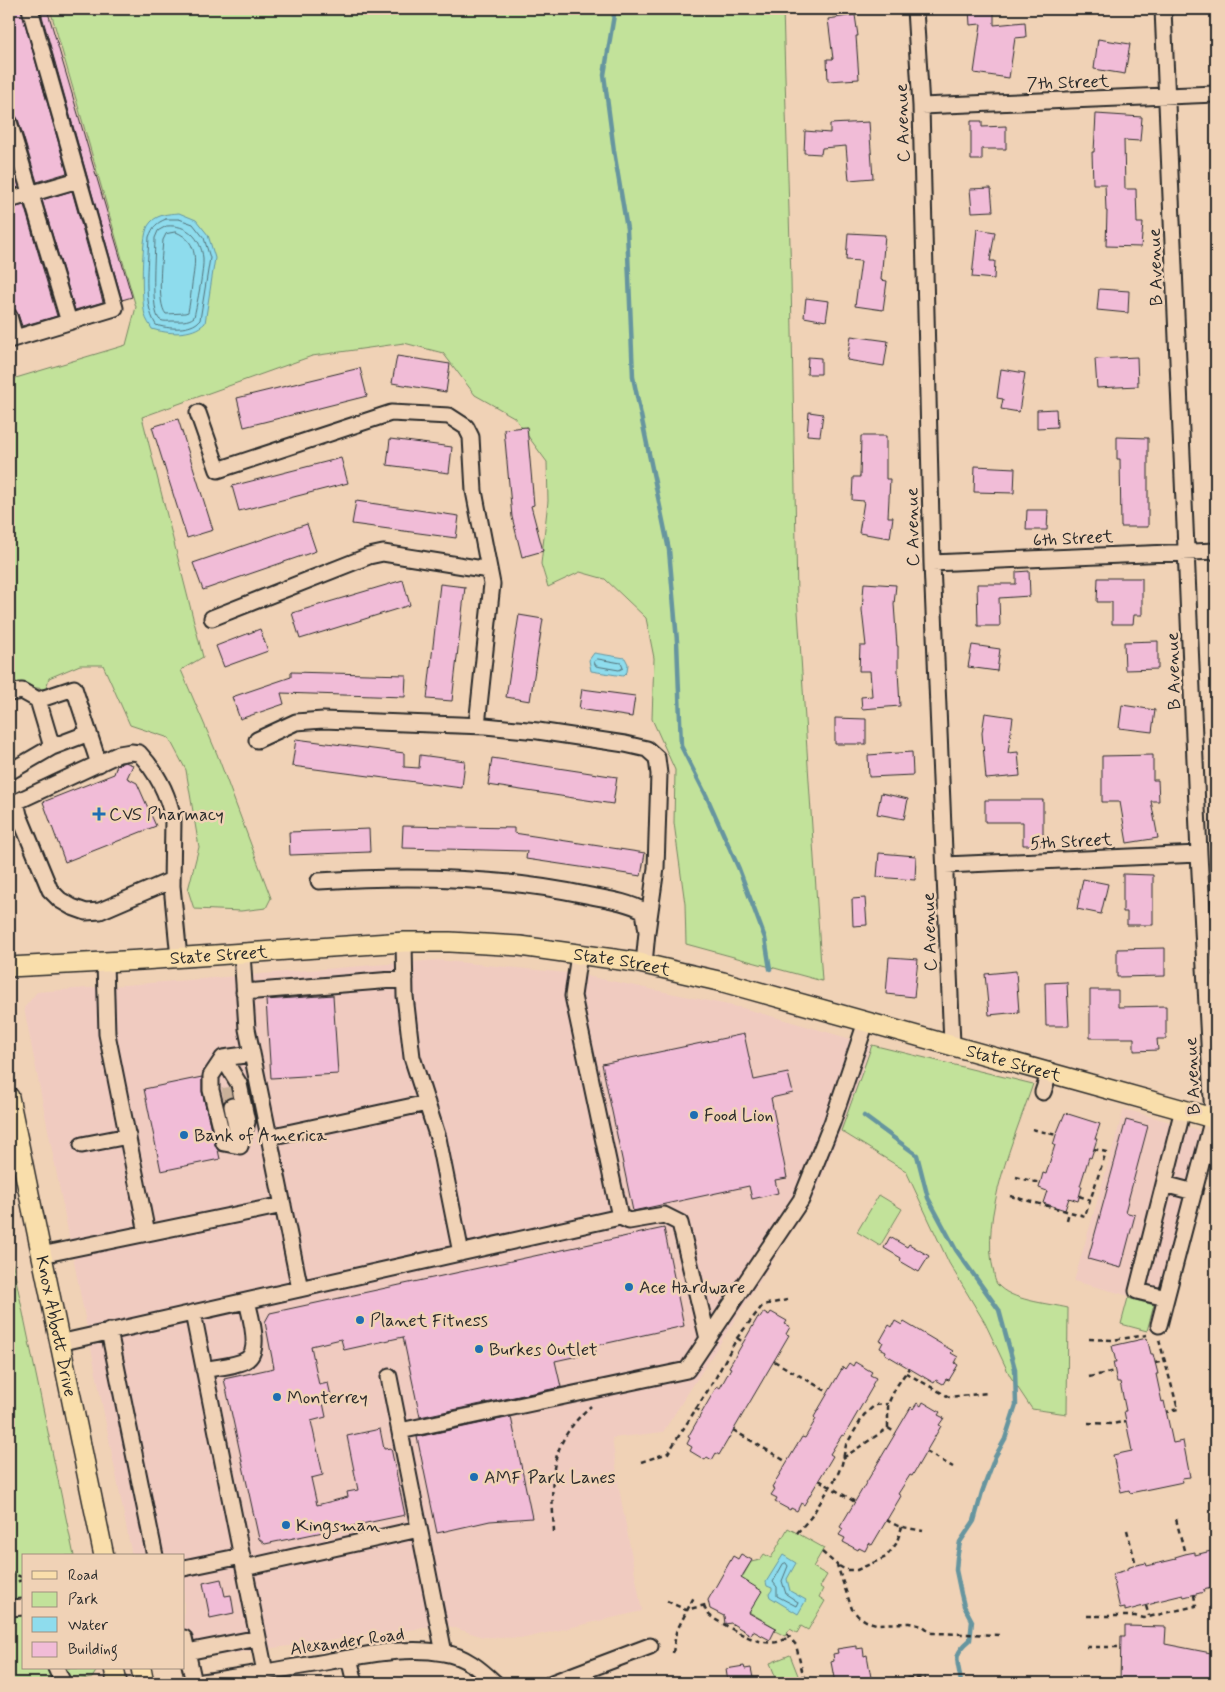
<svg xmlns="http://www.w3.org/2000/svg" width="1225" height="1692" viewBox="0 0 1225 1692" font-family="Mynerve,sans-serif">
<style>
.built{fill:#f0cbc0}
.green{fill:#c2e29a;stroke:#768662}
.water{fill:#8edced;stroke:#66959f}
.lines{fill:none;stroke-linecap:round;stroke-linejoin:round}
.shore{stroke:#537279;stroke-width:1}
.stream{stroke:#66959f;stroke-width:4.5}
.building{fill:#f1bcd7;stroke:#2b2b2b}
.minor-tunnel{stroke:#c9b19a;stroke-width:15;stroke-dasharray:15 8;stroke-linecap:butt}
.minor-casing{stroke:#2b2b2b;stroke-width:19}
.major-casing{stroke:#2b2b2b;stroke-width:22}
.path{stroke:#2b2b2b;stroke-width:2.5;stroke-dasharray:5 4;stroke-linecap:butt}
.minor{stroke:#f0d2b6;stroke-width:15}
.major{stroke:#f9deab;stroke-width:19}
.poi-dot{fill:#1f6fb2;stroke:#f0d2b6;stroke-width:2}
.labels{text-anchor:middle;stroke-width:5;stroke-linejoin:round;paint-order:stroke}
.street-label{font-size:18px;fill:#2b2b2b;stroke:#f0d2b6}
.poi-label{font-size:18px;fill:#2b2b2b;stroke:#f0d2b6;text-anchor:start}
</style>
<rect width="100%" height="100%" fill="#f0d2b6"/>
<filter id="ink" filterUnits="userSpaceOnUse"><feTurbulence type="fractalNoise" baseFrequency=".02" numOctaves="2"/><feDisplacementMap in="SourceGraphic" scale="10" xChannelSelector="R" yChannelSelector="G"/><feConvolveMatrix kernelMatrix="1 2 1 2 8 2 1 2 1" color-interpolation-filters="sRGB"/></filter>
<g filter="url(#ink)">
<path class="built" d="M437,960L577,974L743,1008L872,1045L852,1102L814,1197L663,1432L612,1438L619,1488L642,1611L525,1638L483,1637L446,1625L184,1660V1556H132L24,1008L37,992Z
M1124,1109L1202,1131L1156,1303L1074,1281Z"/>
<path class="green" d="M50,9H783L791,279L797,596L822,981L686,944L685,904L674,823L675,770L652,719L654,658L646,618L605,579L580,572L548,587L541,564L548,501L547,462L514,417L475,395L443,353L404,343L312,356L142,417L203,657L181,670L217,754L271,898L266,908L241,911L194,909L188,890L199,847L186,770L169,738L130,725L103,665H80L49,678L46,689L9,685V380L126,345L136,307Z
M872,1045L1033,1084C1015,1137 979,1217 994,1273C994,1276 995,1281 997,1284C1011,1301 1047,1303 1068,1308L1067,1414L1032,1409L1010,1376L985,1323L949,1263L906,1171L841,1131Z
M879,1195L902,1209L880,1246L857,1232Z
M9,1246L74,1556H24V1668H98L92,1678L58,1683H9Z
M1128,1298L1154,1305L1147,1331L1121,1324Z
M788,1528L824,1548L813,1567L827,1575L820,1587L823,1589L819,1597L825,1601L808,1630L801,1626L797,1633L790,1629L785,1636L775,1631L776,1628L732,1602L733,1593L751,1562L760,1560L764,1554L771,1558Z
M790,1655L801,1683H778L770,1663Z"/>
<path class="water" d="M179,213L196,220L208,235L215,258L205,323C192,336 168,334 152,329C150,325 146,320 145,315C141,301 141,238 148,226C155,214 168,214 179,213Z
M594,653L625,658L628,664L627,672L623,676L591,671L589,660Z
M783,1555L796,1563L787,1579L790,1591L806,1600L798,1614L770,1597L769,1594L772,1590V1588L767,1586L766,1582Z"/>
<g class="lines">
<path class="shore" d="M166,219H179L193,224L204,238L210,258L200,320C191,331 168,329 156,325C142,302 148,264 149,237C153,227 156,223 166,219Z
M167,226C187,224 201,238 203,258C204,270 197,304 194,317C188,322 180,321 172,321C169,321 164,322 160,320C150,312 155,253 155,238L158,231Z
M176,232C200,242 195,263 192,284C191,293 190,303 188,312L185,313L166,314C156,303 162,255 163,240L166,234Z
M598,659L621,663L623,668L619,670L596,666L594,662Z
M786,1563L788,1566L782,1581L786,1594L798,1602L796,1606L777,1596V1587L773,1582L783,1564Z"/>
<path class="stream" d="M615,9L604,75L614,151L627,229L633,377L669,550L677,641L681,746L706,795L739,869L765,938L770,969
M864,1116L917,1155L928,1198L956,1250L999,1310L1015,1369L1016,1405L1005,1439L995,1457L982,1492L974,1521L960,1542L957,1558L956,1570L961,1594L964,1606L972,1621L970,1640C950,1657 959,1661 961,1683"/>
</g>
<path class="building" d="M9,9H21L67,173L37,182L18,119L15,115L9,113Z
M40,9H47L132,297L122,300Z
M969,9H994V25L1025,22L1026,37L1015,38L1009,78L974,73L981,24L970,25Z
M855,15L858,36H856L859,79L828,81L827,59H833L828,19Z
M1098,39L1130,44L1125,74L1094,69Z
M1096,114L1142,117L1140,141L1124,140L1125,189H1136L1137,223H1143L1141,247L1106,246L1107,211H1106L1105,184H1093L1092,152H1094Z
M971,121H982V127L1006,126V149H982V160H971Z
M869,122L873,178L849,180L846,146L822,148L821,154L804,153L805,131L830,133V124Z
M9,154L19,187L9,190Z
M991,188L993,211L972,212L970,189Z
M72,191L103,302L75,310L42,200Z
M24,205L57,316L22,326L18,314L12,307L9,295V209Z
M977,229L995,232L990,261H995L994,279L972,277Z
M848,233L885,235L881,280L887,281L883,310L855,306L861,261L846,260Z
M1099,289L1129,291L1128,313L1097,310Z
M806,298L829,301L826,321L804,317Z
M851,336L888,341L884,366L847,360Z
M397,356L450,364L446,392L392,383Z
M808,357L821,358V374H807Z
M1137,357L1138,386L1097,388L1095,359Z
M360,368L367,396L244,427L237,398Z
M1001,369L1025,373L1019,412L1001,409L1003,399L997,398Z
M1056,409L1057,427L1037,428V410Z
M809,412L823,414L820,436L807,435Z
M178,419L213,530L187,538L152,427Z
M527,427L534,505L531,506L543,551L522,557L512,517L504,429Z
M861,436H886V479H890L888,517H893L890,538L859,533L864,501L852,500L853,477H860Z
M1117,437L1148,438V527H1121L1120,459H1117Z
M390,439L452,447L449,473L387,465Z
M341,458L348,483L239,511L232,486Z
M975,466L1015,468L1014,493L974,492Z
M356,501L459,516L456,538L352,524Z
M1027,510H1048L1047,530H1026Z
M307,524L316,551L203,590L193,563Z
M1029,571L1030,596L999,598L1000,626H978L977,584H1016V572Z
M1098,578H1142V615H1134L1133,624H1112V602H1097Z
M403,580L410,605L300,639L292,613Z
M864,583L896,585L894,604L897,646H898V671L900,706L862,709L861,697L872,696L870,671H859L860,646H866L862,610Z
M440,584L465,587L452,701L427,699Z
M519,615L543,619L530,701L506,697Z
M260,629L268,651L224,667L216,646Z
M1158,641V669L1125,670L1124,642Z
M972,645L1000,649L997,671L968,667Z
M291,672L406,675L405,697L281,693L284,704L240,719L232,697L291,677Z
M582,689L635,696L632,717L579,709Z
M1122,705L1155,710L1152,732L1119,728Z
M985,713L1013,717L1008,753L1018,752L1020,776L986,779L982,733Z
M835,718L866,719V744H835Z
M296,739L404,753V767L419,768L420,755L465,761L462,788L292,766Z
M912,752L913,775L869,777L868,755Z
M1153,755V780H1158L1159,801H1151L1158,838L1127,843L1120,802H1102V756Z
M492,758L617,777L613,804L488,785Z
M125,762L133,765L127,778L137,783L156,826L65,862L43,802L114,774L117,765Z
M881,793L908,799L904,819L877,814Z
M985,800H1043V845H1023V822H985Z
M403,826L514,828V833L645,853L641,876L526,859L527,851L402,848Z
M369,829L370,852L290,855L289,832Z
M879,853L916,856L915,880L877,877Z
M1123,874L1153,875V925H1127V912H1123Z
M1083,879L1108,884L1101,914L1077,909Z
M865,898L867,925L853,926L852,899Z
M1165,948V976L1117,977V949Z
M889,957L918,959L914,997L886,994Z
M1016,971L1019,1012L989,1015L985,974Z
M1067,982L1069,1026H1046L1045,983Z
M1090,990H1118V1007L1166,1006V1039H1157L1158,1050L1134,1051V1038H1090Z
M333,995L338,1074L271,1078L266,1000Z
M744,1034L754,1080L788,1073L793,1093L771,1098L787,1178L775,1180L778,1193L752,1199L749,1186L633,1211L602,1064Z
M202,1077V1092L215,1145L218,1150L220,1159L161,1171L144,1089Z
M1065,1113L1100,1124L1095,1139H1097L1091,1158L1089,1157L1080,1186H1082L1078,1201L1069,1198L1065,1210L1043,1203L1047,1191L1039,1188L1043,1173L1046,1174L1055,1145H1053L1056,1135Z
M1126,1120L1148,1126L1125,1212L1135,1215L1121,1268L1088,1259Z
M664,1228L684,1326L594,1346L596,1352L555,1361L561,1387L420,1417L403,1337L344,1350L341,1339L311,1346L319,1385L328,1383L331,1396L322,1398L326,1417L311,1421L323,1475L311,1478L317,1505L348,1497L347,1492L358,1490L347,1436L380,1429L384,1449L391,1448L405,1515L265,1544L259,1539L224,1379L274,1368L265,1322L270,1313Z
M890,1237L907,1247L909,1244L929,1256L919,1272L900,1261L901,1258L884,1248Z
M764,1312L769,1315L771,1312L787,1321L785,1324L790,1327L786,1334L789,1335L719,1455L716,1453L712,1460L707,1457L705,1460L690,1451L692,1447L687,1444L690,1438L688,1437L717,1386L720,1388L731,1368L729,1367L758,1317L760,1318Z
M895,1321L902,1325L904,1322L953,1351L951,1353L958,1357L955,1363L958,1365L949,1380L946,1379L943,1384L936,1380L934,1383L885,1354L886,1351L880,1348L883,1342L880,1341L889,1325L892,1327Z
M1147,1338L1151,1354H1153L1158,1374H1156L1162,1402L1164,1401L1173,1443L1183,1441L1190,1477L1182,1478L1183,1482L1130,1493L1129,1490L1121,1492L1113,1455L1132,1451L1124,1411H1126L1120,1382H1117L1113,1362H1116L1112,1346Z
M855,1362L872,1372L870,1375L876,1378L872,1385L873,1386L844,1436L842,1435L830,1454L833,1456L804,1505L801,1503L797,1511L791,1508L790,1510L775,1502L777,1498L771,1495L775,1489L772,1487L802,1437L805,1438L816,1419L814,1417L843,1367L845,1369L849,1363L853,1366Z
M923,1402L940,1412L938,1415L944,1418L939,1425L941,1426L912,1476L910,1475L898,1494L901,1496L872,1545L869,1543L865,1551L859,1548L858,1550L843,1542L845,1538L839,1535L843,1529L840,1527L911,1407L913,1409L917,1403L921,1406Z
M511,1417L532,1518L490,1521L437,1533L417,1437Z
M1211,1551L1216,1574V1587L1203,1590L1204,1592L1184,1597L1183,1595L1154,1602L1155,1603L1125,1611V1608L1120,1609L1112,1574L1127,1570V1568L1136,1565L1146,1563L1147,1566L1176,1559L1175,1557L1185,1554L1195,1552V1555Z
M741,1554L752,1560L741,1578L762,1591L749,1613L776,1628L770,1640L753,1631L751,1635L731,1623L725,1624L724,1616L710,1609L708,1600L733,1556L738,1559Z
M221,1579L225,1596L231,1595L234,1613L210,1618L203,1583Z
M1125,1626L1166,1627L1165,1644L1216,1654V1683H1120L1121,1636H1125Z
M856,1646V1649L863,1648L864,1656L867,1655L872,1683H835L831,1662L834,1661L833,1654L838,1653L837,1649Z
M744,1666L745,1669L751,1668L754,1683H728L726,1669Z"/>
<g class="lines">
<path class="minor-tunnel" d="M229,1087L232,1106"/>
<g class="minor-casing">
<path id="minor" d="M915,9L921,106L932,563L952,1044
M921,106L1216,94
M9,122L69,322
M9,200L78,180
M9,316L15,338
M9,340L115,308L30,9
M198,413L218,470L391,413L449,416L466,427L471,437L474,491L492,584L477,725
M932,563L1216,551
M212,618L369,556L383,553L489,570
M9,693L22,691L38,700
M89,733L52,747L38,700L74,688L99,764
M257,740L296,722L323,720L485,726L538,731L625,744L647,749L657,758L659,774L656,868L647,932
M9,772L52,747
M9,801L16,802L119,754L131,752L139,753C156,771 168,794 173,819L172,886L179,958
M16,802L19,815L50,890L60,900L72,907L86,912L100,911L172,880
M945,865L1199,854
M319,881C408,875 498,876 586,895C605,899 626,901 644,911L647,932L644,964
M404,942L405,996L412,1057L438,1138L461,1253
M242,953L247,1029L300,1289
M105,962L107,1034L147,1233
M244,992L405,979
M223,1058L211,1076V1090L224,1143L240,1146
M223,1058L239,1084L247,1122L240,1146
M223,1058L252,1054
M1043,1092L1050,1071
M232,1106L239,1142
M269,1137L427,1103
M82,1145L128,1136
M1164,1184L1194,1192
M620,1217L629,1221L664,1215L680,1223L708,1339
M41,1255L283,1205
M1166,1298L1137,1291L1183,1109
M193,1313L265,1672
M1159,1325L1213,1118L1199,854L1163,9
M109,1331L155,1556
M59,1343L620,1217L573,996L579,954
M204,1370C216,1367 237,1366 246,1360C262,1351 250,1315 247,1301
M389,1377L444,1653
M400,1431L687,1370L801,1200L832,1123L866,1022
M184,1568L242,1556
M244,1568L419,1529
M9,1608L24,1607
M184,1638L194,1683
M187,1652L258,1638
M349,1658L355,1683
M56,1668L63,1683
M196,1683C241,1676 286,1669 331,1661C368,1655 406,1646 444,1653C465,1656 480,1669 495,1683
M552,1683L650,1646"/>
</g>
<g class="major-casing">
<g id="major">
<path id="s1" d="M9,967L142,960L404,942H450L520,946L635,962L723,982L1216,1119"/>
<path id="s2" d="M9,1097L104,1556"/>
<path d="M114,1668L117,1683"/>
<path d="M141,1668L144,1683"/>
</g>
</g>
<path class="path" d="M1032,1129L1056,1135
M1016,1177L1040,1183
M1010,1196L1085,1216L1106,1152L1094,1149
M1079,1196L1091,1200
M1067,1220L1069,1212
M9,1236H10
M737,1338L743,1342
M1089,1339L1112,1340L1147,1335
M1159,1340L1178,1409L1166,1412
M774,1361L828,1392
M1155,1363L1164,1361
M906,1373L949,1397L989,1393
M1089,1377L1115,1371
M695,1408L702,1412
M1088,1423L1113,1424L1126,1421
M888,1428L896,1433
M733,1430L787,1462
M926,1452L953,1467
M843,1458L888,1428V1404L896,1387L909,1368
M641,1462L668,1453L715,1379L737,1338L763,1305L787,1300
M819,1480L855,1502
M1176,1519L1185,1554
M886,1520L898,1526L923,1531
M1127,1530L1136,1565
M554,1532C551,1478 547,1445 591,1406
M797,1533L811,1517L837,1476L842,1464L846,1445L864,1415L875,1405L888,1404
M822,1552L837,1565L852,1609L858,1616L866,1621L876,1624L909,1623L923,1626L932,1633L1001,1635
M839,1566L846,1570H857L886,1557L896,1544L902,1527
M9,1572L24,1578
M9,1583L24,1580
M1216,1599L1212,1614L1216,1615
M667,1601L686,1610L709,1604
M704,1606C708,1619 720,1621 730,1628C746,1637 773,1651 789,1636
M1146,1606L1149,1616
M1087,1616H1135L1144,1618L1196,1606L1194,1595
M787,1634L796,1645L805,1683
M1086,1647H1121
M673,1653L676,1632L695,1595
M880,1683L907,1678H926"/>
<use href="#minor" class="minor"/>
<use href="#major" class="major"/>
</g>
</g>
<g class="poi-dot">
<path d="M96.5 806.5h5v5h5v5h-5v5h-5v-5h-5v-5h5z"/>
<circle cx="694" cy="1115" r="5"/>
<circle cx="184" cy="1135" r="5"/>
<circle cx="629" cy="1287" r="5"/>
<circle cx="360" cy="1320" r="5"/>
<circle cx="479" cy="1349" r="5"/>
<circle cx="277" cy="1397" r="5"/>
<circle cx="474" cy="1477" r="5"/>
<circle cx="286" cy="1525" r="5"/>
</g>
<g class="labels">
<g class="street-label">
<text transform="translate(1068 82) rotate(-2)" y="6">7th Street</text>
<text transform="translate(902 123) rotate(-92)" y="6">C Avenue</text>
<text transform="translate(1155 267) rotate(-92)" y="6">B Avenue</text>
<text transform="translate(912 527) rotate(-91)" y="6">C Avenue</text>
<text transform="translate(1073 538) rotate(-3)" y="6">6th Street</text>
<text transform="translate(1173 671) rotate(-92)" y="6">B Avenue</text>
<text transform="translate(1071 841) rotate(-3)" y="6">5th Street</text>
<text transform="translate(929 932) rotate(-92)" y="6">C Avenue</text>
<text dy="6" stroke="none"><textPath href="#s1" startOffset="210">State Street</textPath></text>
<text dy="6" stroke="none"><textPath href="#s1" startOffset="615">State Street</textPath></text>
<text dy="6" stroke="none"><textPath href="#s1" startOffset="1020">State Street</textPath></text>
<text transform="translate(1192 1076) rotate(-93)" y="6">B Avenue</text>
<text dy="6" stroke="none"><textPath href="#s2" startOffset="234">Knox Abbott Drive</textPath></text>
<text transform="translate(347 1641) rotate(-8)" y="6">Alexander Road</text>
</g>
<g class="poi-label">
<text x="109" y="820">CVS Pharmacy</text>
<text x="704" y="1121">Food Lion</text>
<text x="194" y="1141">Bank of America</text>
<text x="639" y="1293">Ace Hardware</text>
<text x="370" y="1326">Planet Fitness</text>
<text x="489" y="1355">Burkes Outlet</text>
<text x="287" y="1403">Monterrey</text>
<text x="484" y="1483">AMF Park Lanes</text>
<text x="296" y="1531">Kingsman</text>
</g>
</g>
<rect width="1225" height="1692" fill="none" stroke="#f0d2b6" stroke-width="30"/>
<rect x="15" y="15" width="1195" height="1662" fill="none" stroke="#2b2b2b" stroke-width="2" filter="url(#ink)"/>
<rect x="22" y="1554" width="162" height="115" fill="#f0d2b6" stroke="#a18f7e"/>
<rect x="32" y="1571" width="25" height="8" fill="#f9deab" stroke="#a18f7e"/>
<text x="68" y="1580" font-size="15" fill="#2b2b2b">Road</text>
<rect x="32" y="1592" width="25" height="15" fill="#c2e29a" stroke="#a18f7e"/>
<text x="68" y="1604" font-size="15" fill="#2b2b2b">Park</text>
<rect x="32" y="1617" width="25" height="15" fill="#8edced" stroke="#a18f7e"/>
<text x="68" y="1630" font-size="15" fill="#2b2b2b">Water</text>
<rect x="32" y="1642" width="25" height="15" fill="#f1bcd7" stroke="#a18f7e"/>
<text x="68" y="1654" font-size="15" fill="#2b2b2b">Building</text>
</svg>
